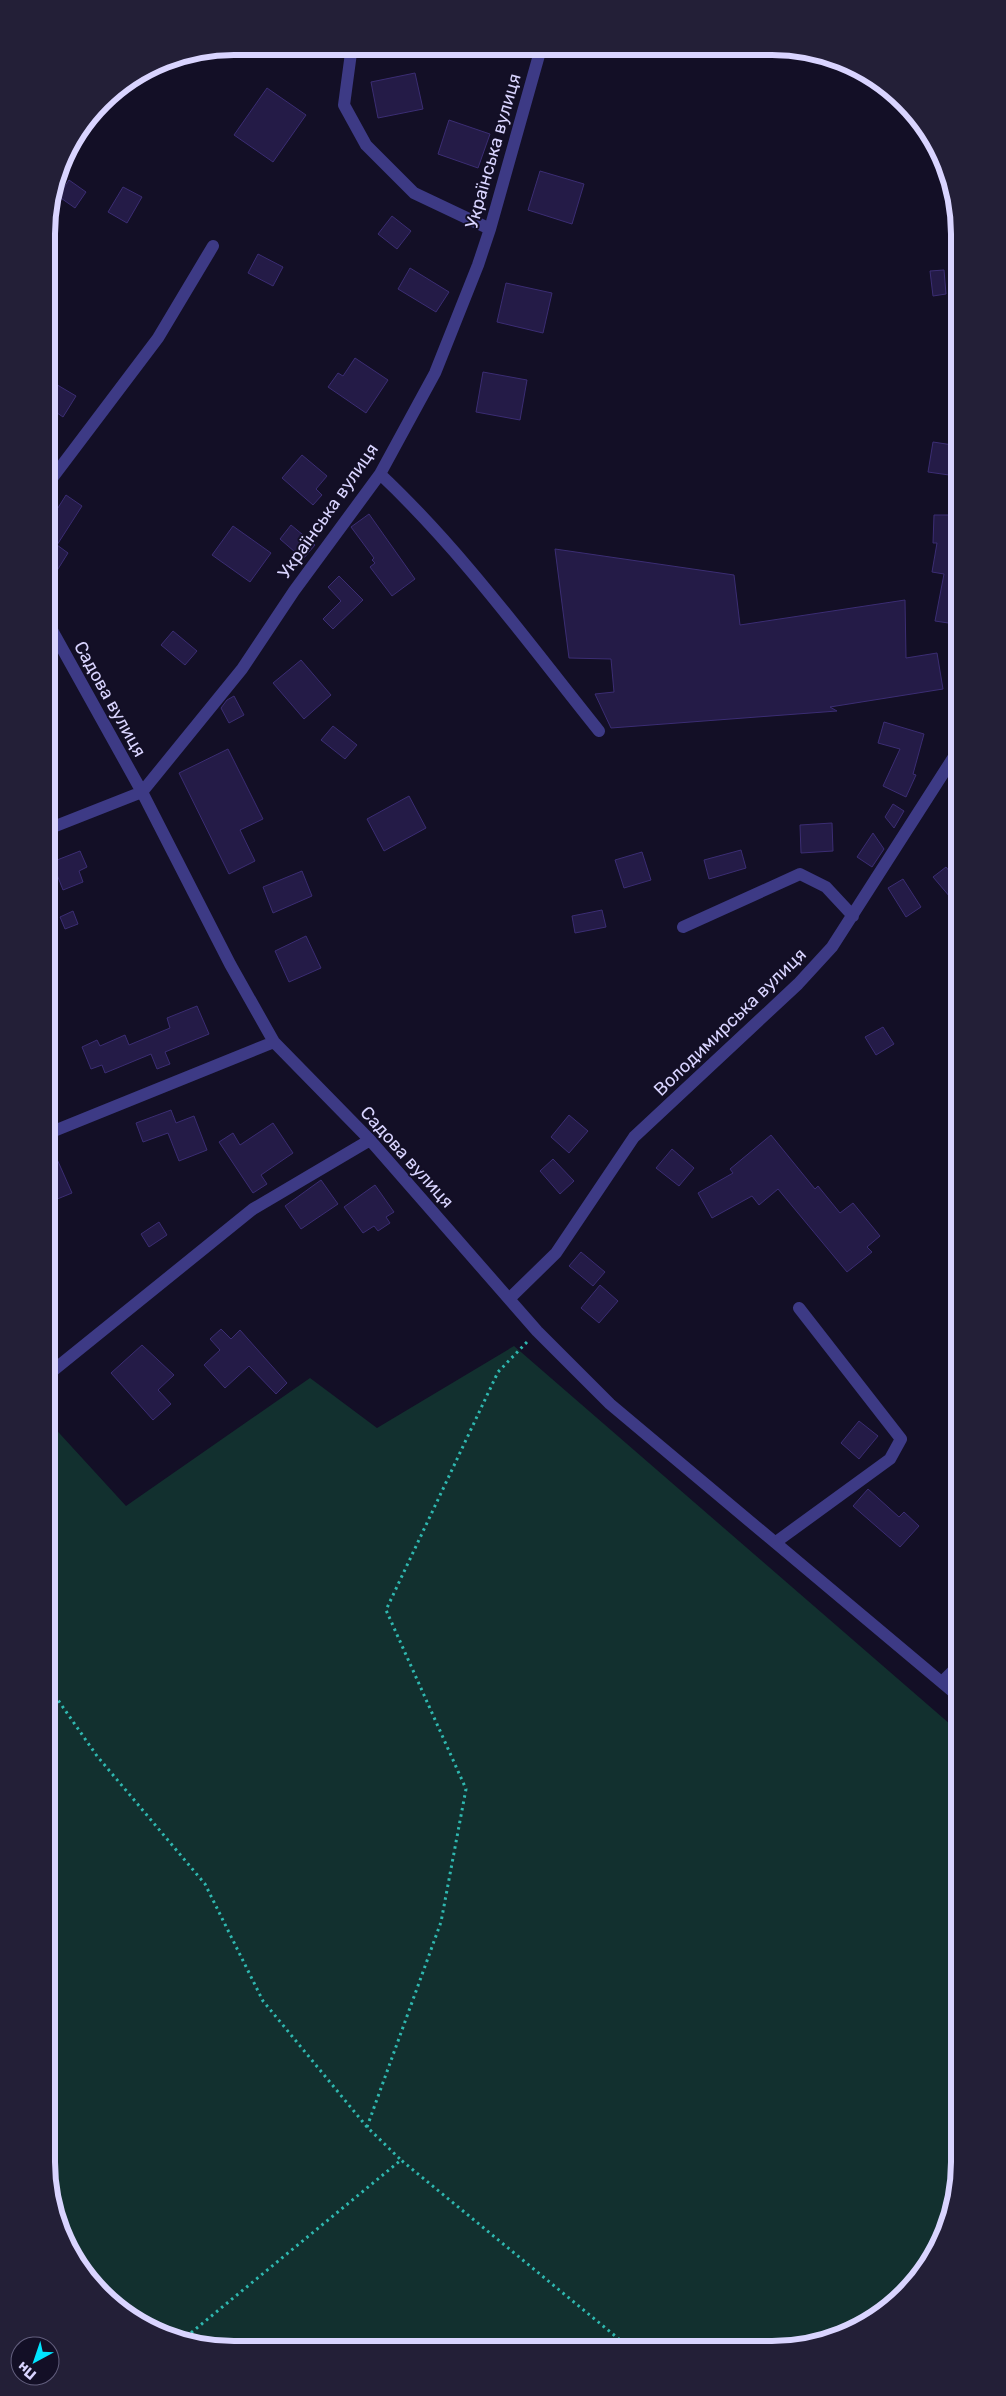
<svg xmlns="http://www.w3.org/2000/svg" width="1006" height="2396" viewBox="0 0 1006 2396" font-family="Rubik,sans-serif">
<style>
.green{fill:#12302f}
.building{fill:#241b47;stroke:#3b2d73}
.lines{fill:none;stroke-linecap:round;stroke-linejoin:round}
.path{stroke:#2fb8b0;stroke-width:3;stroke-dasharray:2.5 4;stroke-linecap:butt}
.minor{stroke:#3d3a85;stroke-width:12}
.labels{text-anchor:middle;stroke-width:4;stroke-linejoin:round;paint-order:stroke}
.street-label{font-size:18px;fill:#d9d4ff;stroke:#130f26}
.rim{fill:none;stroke:#d9d4ff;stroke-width:6}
</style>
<rect width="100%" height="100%" fill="#130f26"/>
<path class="green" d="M514,1346L958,1731L959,2174L950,2222L921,2276L876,2318L820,2343L198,2346L151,2330L110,2303L72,2256L53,2210L50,1423L126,1506L310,1378L377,1428Z"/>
<path class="building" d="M415,73L423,109L378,118L371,82Z
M267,88L306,115L273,162L234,135Z
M449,120L490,134L478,168L438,154Z
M540,171L584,184L572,224L528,210Z
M69,180L86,192L75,208L58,196Z
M123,187L142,197L127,223L108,212Z
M392,216L411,231L397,249L378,234Z
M258,254L283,267L273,286L248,273Z
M410,268L449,292L436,312L398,289Z
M944,270L946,294L933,296L930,271Z
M506,283L552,293L543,333L497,322Z
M355,358L388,380L366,413L328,387L338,373L343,376Z
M483,372L527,380L520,420L476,412Z
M54,383L76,396L63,417L47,406V394Z
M933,442L953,445L949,475L928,472Z
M302,455L327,476L316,489L322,495L313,505L282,478Z
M66,495L82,506L57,545L68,553L48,585V532L55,521L51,519Z
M369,514L415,579L392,596L370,567L375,563L372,560L374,558L351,527Z
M934,515H954L955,624L935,621L944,574L932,572L937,543H933Z
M291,525L315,545L303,559L280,539Z
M233,526L271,553L250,582L212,555Z
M555,549L734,575L740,625L905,600L906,658L937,653L943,689L830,707L837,711L611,728L595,694L614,692L611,659L569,658Z
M339,576L363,600L333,629L323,619L341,601L328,587Z
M173,631L197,651L185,665L161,645Z
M301,660L331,695L304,719L273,683Z
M234,696L244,715L229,723L221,708L227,700Z
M884,722L924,734L913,774L916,775L906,797L883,786L900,749L878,743Z
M333,726L357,745L345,759L321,740Z
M228,749L263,819L240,830L255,861L229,874L179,773Z
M409,796L426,828L384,851L367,819Z
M893,804L904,811L894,828L885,817Z
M832,823L833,851L801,853L800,825Z
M873,833L884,849L872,867L857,857Z
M741,850L746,868L709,879L704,860Z
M80,851L87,867L79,871L83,882L63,890L52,862Z
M642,852L651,880L624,888L615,860Z
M946,867L955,878L956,904L933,877Z
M302,871L312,896L273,913L263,887Z
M903,879L921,907L906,917L888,888Z
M602,910L606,927L575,933L572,916Z
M73,911L78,924L65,929L60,917Z
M306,936L321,968L289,982L275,951Z
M197,1006L209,1034L165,1052L170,1064L157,1069L151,1054L105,1073L102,1065L91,1069L82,1047L97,1040L100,1046L125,1035L129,1045L170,1028L167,1018Z
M883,1027L894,1044L876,1055L865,1037Z
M171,1110L176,1123L194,1116L207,1150L179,1161L168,1133L143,1142L136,1123Z
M569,1115L588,1131L569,1153L551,1137Z
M273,1123L293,1153L261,1175L267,1184L253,1193L219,1142L233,1133L240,1145Z
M771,1135L815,1189L818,1186L840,1213L853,1203L880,1236L867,1247L872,1252L847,1272L778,1189L759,1205L752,1196L712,1218L698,1193L733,1173L730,1169Z
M49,1141L72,1193L50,1202Z
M672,1149L694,1168L679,1186L656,1168Z
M553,1159L574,1181L560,1194L540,1171Z
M321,1180L338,1204L301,1229L285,1206Z
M375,1185L394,1212L386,1217L390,1223L378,1231L374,1226L363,1233L344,1207Z
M159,1222L167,1235L149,1247L141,1234Z
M581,1252L605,1272L593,1286L569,1266Z
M600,1285L618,1301L599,1323L581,1308Z
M221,1329L231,1339L240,1330L287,1383L276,1394L249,1366L225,1388L204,1365L220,1350L210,1339Z
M142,1345L174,1375L158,1390L171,1404L153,1420L111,1373Z
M859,1421L878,1436L859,1459L841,1443Z
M868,1489L899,1517L904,1512L919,1526L900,1547L853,1506Z"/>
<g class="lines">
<path class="path" d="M51,1690L97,1756L205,1884L263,2001L367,2127L401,2160
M367,2127L441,1922L466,1789L386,1610L498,1372L527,1342
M181,2341L401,2160L625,2344"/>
<path class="minor" d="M354,47L351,53L344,105L366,145L414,193L490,229
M380,474C462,551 529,644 599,731
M47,485L158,338L213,246
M48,623L142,792L230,964L274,1042L370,1140L537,1331L610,1404L958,1696
M48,829L142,792L242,669L294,591L380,474L435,373L478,265L490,229L541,48
M683,927L800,874L826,887L853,916
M49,1133L274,1042
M509,1299L556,1253L634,1137L798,984L832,947L955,755
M50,1373L253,1209L370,1140
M776,1542L890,1459L901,1439L799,1308
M942,1682L958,1666"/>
</g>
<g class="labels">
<g class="street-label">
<text transform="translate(493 151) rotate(-74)" y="6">Українська вулиця</text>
<text transform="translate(328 511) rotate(-55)" y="6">Українська вулиця</text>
<text transform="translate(110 699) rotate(61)" y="6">Садова вулиця</text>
<text transform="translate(730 1022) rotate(-44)" y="6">Володимирська вулиця</text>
<text transform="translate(407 1157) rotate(48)" y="6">Садова вулиця</text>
</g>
</g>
<path d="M0 0H1006V2396H0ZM234 55H772A179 179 0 0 1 951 234V2162A179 179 0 0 1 772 2341H234A179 179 0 0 1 55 2162V234A179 179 0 0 1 234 55Z" fill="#231f37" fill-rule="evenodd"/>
<path class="rim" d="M234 55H772A179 179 0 0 1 951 234V2162A179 179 0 0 1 772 2341H234A179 179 0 0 1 55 2162V234A179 179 0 0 1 234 55Z"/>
<g transform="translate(35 2361) rotate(220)"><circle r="24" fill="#130f26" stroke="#625e7d"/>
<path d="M0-4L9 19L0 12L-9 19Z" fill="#00e5ff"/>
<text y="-8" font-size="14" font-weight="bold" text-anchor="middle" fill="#d9d4ff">Пн</text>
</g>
</svg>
